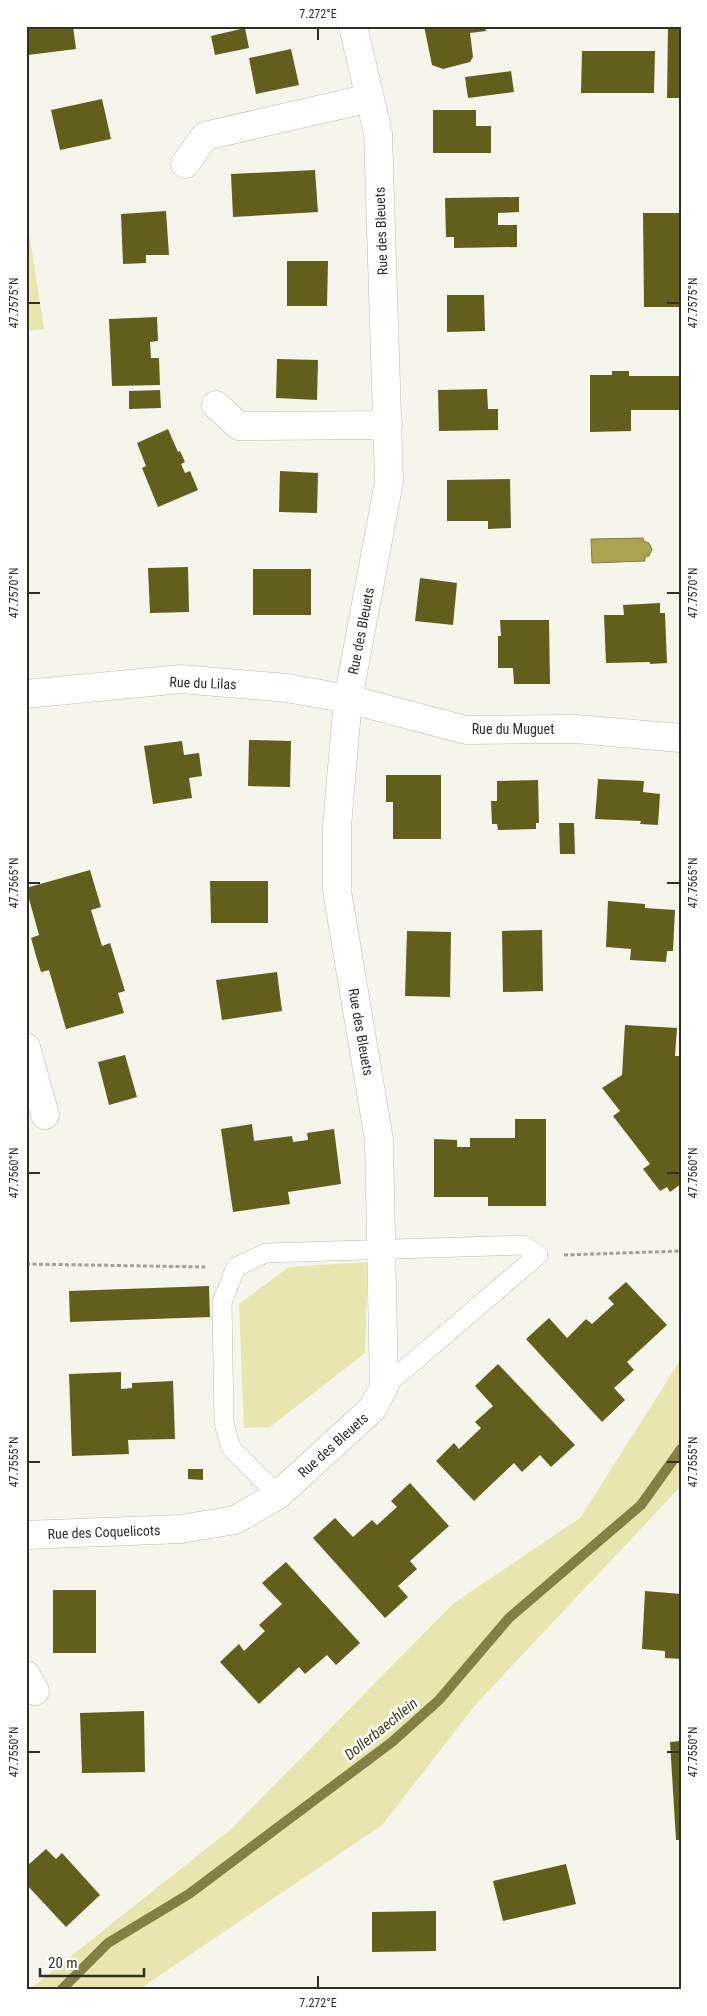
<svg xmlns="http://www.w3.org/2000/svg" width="707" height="2016" viewBox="0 0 707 2016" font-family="'Roboto Condensed',sans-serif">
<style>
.green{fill:#e8e5ae}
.water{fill:#a9a34f;stroke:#848044}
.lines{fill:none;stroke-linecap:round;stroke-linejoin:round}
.stream{stroke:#848044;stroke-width:10}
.building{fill:#625e1c}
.service-casing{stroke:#bbbbb2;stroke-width:20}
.minor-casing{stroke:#bbbbb2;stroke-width:29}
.path{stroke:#a1a09a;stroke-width:3;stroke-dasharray:4 2.5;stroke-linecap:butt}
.service{stroke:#fff;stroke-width:19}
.minor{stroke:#fff;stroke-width:28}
.ticks{fill:none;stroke:#2f2e2b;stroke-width:2}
.labels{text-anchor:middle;stroke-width:5;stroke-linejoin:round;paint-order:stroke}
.street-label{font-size:14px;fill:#2f2e2b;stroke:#fff}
.water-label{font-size:15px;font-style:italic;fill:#3e3b17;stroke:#fff}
.neatline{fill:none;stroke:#2f2e2b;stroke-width:2}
.ticks-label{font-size:12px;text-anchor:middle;fill:#2f2e2b}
</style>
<rect width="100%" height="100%" fill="#f5f5ec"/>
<path class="green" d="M26,213L44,329L26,331Z
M368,1262L365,1353L270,1427L244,1428L239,1304L289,1267Z
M681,1359V1486L476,1704L382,1825L138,1990H26L36,1984L231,1829L454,1603L580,1518Z"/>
<path class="water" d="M643,538L644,541L649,543L652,549L649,556L645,557V561L592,563L591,539Z"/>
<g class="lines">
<path class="stream" d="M61,1990L108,1943L189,1894L392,1742L439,1700L509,1618L641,1505L681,1449"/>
</g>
<path class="building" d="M26,26H73L76,49L28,55Z
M424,26H485L486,31L470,33L473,57L470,62L443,69L432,65Z
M668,26H681V98H667Z
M245,28L249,48L215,55L211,36Z
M291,49L299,85L256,94L249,58Z
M582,51H655L654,93H581Z
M511,71L514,92L468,98L465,77Z
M102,99L111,139L60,150L51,110Z
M433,110H476V126H491V153H433Z
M315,170L318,212L233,217L231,174Z
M519,197V212L498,213V225H517V247L454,248V237H446L445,198Z
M166,211L169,255H146V263L123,264L121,214Z
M643,213H681V307H644Z
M287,261H328L327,306H287Z
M447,295H484L485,331L447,332Z
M157,317L158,341L150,342L151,358H159L160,385L112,386L109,319Z
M277,359L318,360L317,400L276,398Z
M612,371H629V376H680V410H631V431L590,432V375H612Z
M487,389L488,409H498V430L439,431L438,390Z
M160,390L161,408L129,409V391Z
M168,429L178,452L180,451L185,462L181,464L185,473L190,471L198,490L158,507L142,468L146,466L137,443Z
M280,471L318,473L317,513L279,512Z
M510,479L511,528L488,529V521H447V480Z
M188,567L189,612L150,613L148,568Z
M253,569H311V615H253Z
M420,578L457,583L453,625L415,621Z
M660,603V613H665L667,663L650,664V662L606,663L604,615H624L623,605Z
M500,620H549L550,684H514L513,668H498V636H501Z
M249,740L291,741L290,787L248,786Z
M182,741L184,755L199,753L202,776L189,778L192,798L153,804L144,746Z
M386,775H441V839H393V802H386Z
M598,779L644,781L643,792L660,794L658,825L640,824L641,821L595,819Z
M538,780L539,823H536V829L498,830L497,824H492L491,801H497V781Z
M559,823H574L575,854H560Z
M90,870L101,907L91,910L102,946L110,943L125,991L118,993L124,1013L66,1029L49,970L41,972L36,956L31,938L39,935L26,888Z
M210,881H268V923H211Z
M608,901L645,904V908L675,910L673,951H667L666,962L630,960L631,949L606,947Z
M542,930L543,991L503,992L502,931Z
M407,931L451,932L450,997L405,996Z
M277,972L282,1011L222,1020L216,980Z
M625,1025L677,1028L675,1056H681V1184L670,1192L667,1187L660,1191L643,1169L650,1164L613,1116L620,1111L602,1088L622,1075Z
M125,1055L137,1097L109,1105L98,1062Z
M515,1119H546V1206H488V1197H434V1139L457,1140V1147H470V1138H515Z
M252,1124L254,1141L292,1136L293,1142L308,1140L307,1133L334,1129L341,1184L288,1192L290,1204L233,1212L221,1129Z
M626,1282L667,1325L627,1362L634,1370L614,1388L625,1400L602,1422L526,1339L549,1318L567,1338L586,1319L592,1324L614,1304L608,1298Z
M209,1286L210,1317L70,1322L69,1291Z
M498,1364L575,1445L551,1467L540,1455L522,1472L514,1463L474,1501L436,1461L454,1443L459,1449L481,1428L475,1422L493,1406L475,1386Z
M121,1372V1389L132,1388V1383L173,1381L175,1439L128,1440L129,1454L72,1456L69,1374Z
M188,1469H203V1480L188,1479Z
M410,1483L449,1526L410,1561L417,1569L398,1586L408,1597L385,1618L313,1538L335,1518L353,1537L372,1520L377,1525L397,1507L391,1501Z
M286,1562L360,1643L336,1665L327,1655L305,1674L299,1667L259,1704L220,1662L239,1644L244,1651L265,1631L259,1625L282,1604L262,1583Z
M53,1590H96V1653H53Z
M645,1591L681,1594V1659L665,1658V1651L642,1649Z
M144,1711L145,1772L82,1773L80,1713Z
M681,1741V1840H676L670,1742Z
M46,1849L56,1859L62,1853L100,1895L66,1927L26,1884V1867Z
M566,1864L576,1904L503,1921L493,1881Z
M436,1911V1951L372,1952V1912Z"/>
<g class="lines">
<g class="service-casing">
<path id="service" d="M278,1495L231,1448L224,1423L222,1302L236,1267L266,1253L523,1245L538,1255L384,1387"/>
</g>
<g class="minor-casing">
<path id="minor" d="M185,164L205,136L370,98
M216,405L239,426L388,425
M26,694L181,679L287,688L348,699L466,730L576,729L681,738
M26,1047L45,1115
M26,1535L181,1529L235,1520L278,1495L372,1409L384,1387L379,1140L337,891V826L348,699L389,482L378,133L353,26
M26,1675L35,1691"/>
</g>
<path class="path" d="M564,1255L681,1251
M26,1264L206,1267"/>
<use href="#service" class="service"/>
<use href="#minor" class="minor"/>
</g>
<path class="ticks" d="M318,28V40M28,303H40M667,303H680M28,593H40M667,593H680M28,883H40M667,883H680M28,1173H40M667,1173H680M28,1462H40M667,1462H680M28,1752H40M667,1752H680M318,1976V1988"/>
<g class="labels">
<g class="street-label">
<text transform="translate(381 231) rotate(-92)" y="5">Rue des Bleuets</text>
<text transform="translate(361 631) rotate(-79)" y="5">Rue des Bleuets</text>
<text transform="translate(203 683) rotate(2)" y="5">Rue du Lilas</text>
<text x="513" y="734">Rue du Muguet</text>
<text transform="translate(361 1032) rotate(80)" y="5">Rue des Bleuets</text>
<text transform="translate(333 1445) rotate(-42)" y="5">Rue des Bleuets</text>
<text transform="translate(104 1532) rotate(-2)" y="5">Rue des Coquelicots</text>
</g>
<g class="water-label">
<text transform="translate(381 1729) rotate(-39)" y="5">Dollerbaechlein</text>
</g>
</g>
<rect width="707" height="2016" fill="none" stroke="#ffffff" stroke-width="55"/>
<path d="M40 1968v8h104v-8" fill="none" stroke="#2f2e2b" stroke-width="2.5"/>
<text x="48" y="1968" font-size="15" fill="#2f2e2b" stroke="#ffffff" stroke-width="4" paint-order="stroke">20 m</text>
<rect x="28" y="28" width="652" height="1960" class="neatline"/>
<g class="ticks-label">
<text x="318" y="18">7.272°E</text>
<text transform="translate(14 303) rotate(-90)" y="4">47.7575°N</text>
<text transform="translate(693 303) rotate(-90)" y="4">47.7575°N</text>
<text transform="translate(14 593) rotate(-90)" y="4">47.7570°N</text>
<text transform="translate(693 593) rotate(-90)" y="4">47.7570°N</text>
<text transform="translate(14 883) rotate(-90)" y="4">47.7565°N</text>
<text transform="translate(693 883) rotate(-90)" y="4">47.7565°N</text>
<text transform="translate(14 1173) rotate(-90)" y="4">47.7560°N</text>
<text transform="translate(693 1173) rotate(-90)" y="4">47.7560°N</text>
<text transform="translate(14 1462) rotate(-90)" y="4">47.7555°N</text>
<text transform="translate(693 1462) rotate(-90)" y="4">47.7555°N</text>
<text transform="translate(14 1752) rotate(-90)" y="4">47.7550°N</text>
<text transform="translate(693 1752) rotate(-90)" y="4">47.7550°N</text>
<text x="318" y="2007">7.272°E</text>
</g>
</svg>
